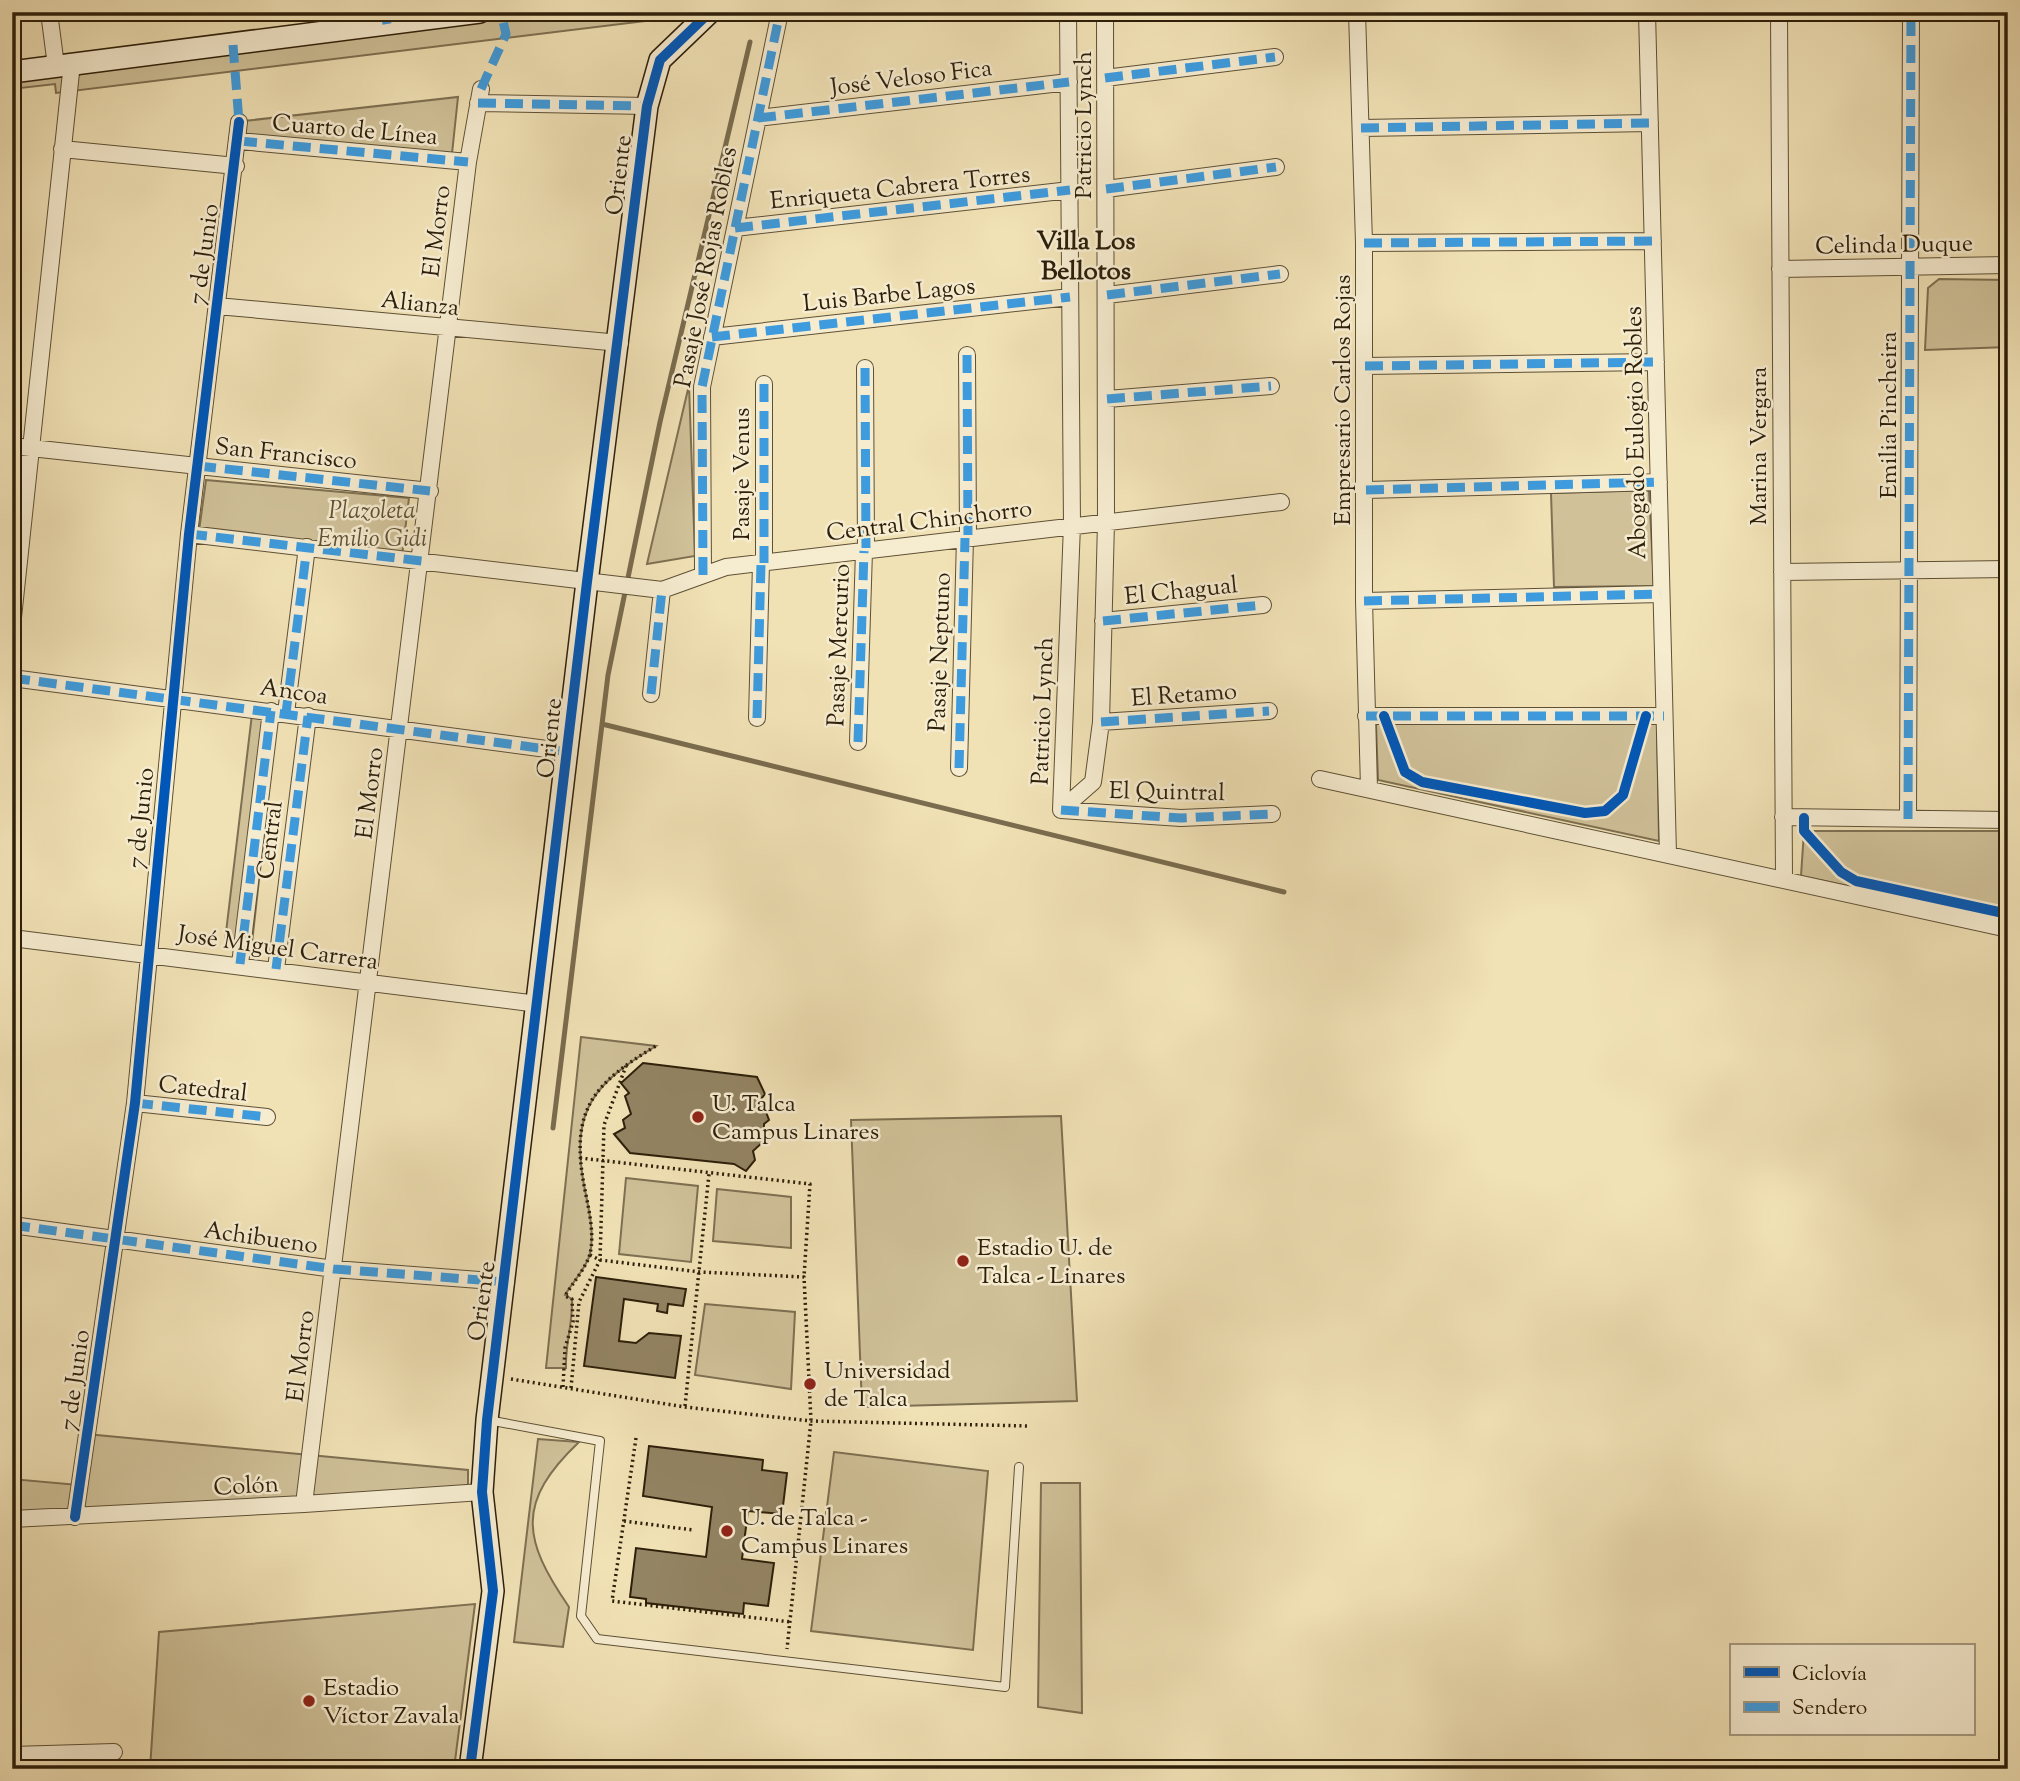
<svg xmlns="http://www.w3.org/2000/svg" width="2020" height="1781" viewBox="0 0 2020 1781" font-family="'Sorts Mill Goudy',serif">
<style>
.green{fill:#d0c199;stroke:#7e7052;stroke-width:2}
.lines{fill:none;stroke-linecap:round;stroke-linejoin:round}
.stream{stroke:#7a6c4e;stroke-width:5}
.building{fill:#938463;stroke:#2d1f0a;stroke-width:2}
.lane-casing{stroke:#5e5035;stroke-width:10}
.street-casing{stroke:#5e5035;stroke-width:18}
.secondary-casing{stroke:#2d1f0a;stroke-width:24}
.path{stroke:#2d1f0a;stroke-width:3.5;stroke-dasharray:2 3.5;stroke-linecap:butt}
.lane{stroke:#f6ecd0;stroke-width:8}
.street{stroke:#f6ecd0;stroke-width:16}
.secondary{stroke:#f6ecd0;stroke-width:21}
.quiet{stroke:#3d9bde;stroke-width:9;stroke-dasharray:18 9;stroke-linecap:butt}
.cycleway-casing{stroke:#f6ecd0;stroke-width:15}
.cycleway{stroke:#0057b8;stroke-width:10}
.poi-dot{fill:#8f2418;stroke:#f6ecd0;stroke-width:2.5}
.labels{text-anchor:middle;stroke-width:5;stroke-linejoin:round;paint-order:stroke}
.street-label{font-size:24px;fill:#2d1f0a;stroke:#f6ecd0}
.park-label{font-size:24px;font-style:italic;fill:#5e5035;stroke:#f6ecd0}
.poi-label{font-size:24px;fill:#2d1f0a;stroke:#f6ecd0;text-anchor:start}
.neighbourhood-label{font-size:26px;font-weight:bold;fill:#2d1f0a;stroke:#f6ecd0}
</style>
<rect width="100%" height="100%" fill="#f1e2b6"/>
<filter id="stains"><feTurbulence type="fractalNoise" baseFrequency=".00286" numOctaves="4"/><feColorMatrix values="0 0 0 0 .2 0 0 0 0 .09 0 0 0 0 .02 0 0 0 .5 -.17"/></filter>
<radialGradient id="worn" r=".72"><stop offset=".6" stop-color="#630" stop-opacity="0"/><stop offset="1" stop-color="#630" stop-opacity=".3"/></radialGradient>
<path class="green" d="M542,12H719L56,93L55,84L12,89V75Z
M458,97L451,163L244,139V121Z
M1939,279L2008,280V347L1925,350L1928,288Z
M689,385L695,556L647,564Z
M206,480L409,498L402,556L199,531Z
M1649,490L1654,586L1554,587L1551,493Z
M252,714L277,717L252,943L225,941Z
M1376,724H1657L1659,841L1378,780Z
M1804,831H2008V920L1801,876Z
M581,1037L656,1046C595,1083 570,1109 584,1185C588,1206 595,1232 590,1254C587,1267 572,1283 565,1295L572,1299C573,1323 565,1344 566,1368H546Z
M1061,1116L1077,1401L862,1407L851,1120Z
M626,1178L698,1186L691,1262L619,1254Z
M717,1189L791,1197V1248L713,1241Z
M705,1304L795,1312L791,1389L695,1375Z
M86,1434L468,1470V1489L12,1512V1479L78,1485Z
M538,1439L579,1442C516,1502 522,1539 569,1607L563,1647L514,1642Z
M834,1452L988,1471L973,1650L811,1631Z
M1041,1483H1080L1082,1713L1038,1707Z
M475,1604L454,1769H150L159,1632Z"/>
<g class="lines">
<path class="stream" d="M602,724L1284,892
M553,1128L608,675L660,422L750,42"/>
</g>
<path class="building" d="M643,1063L757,1077L765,1094L761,1099L769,1120L764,1124V1141L753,1151L755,1160L746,1171L734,1164L630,1153L614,1134L625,1128L623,1120L631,1114L625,1096L629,1093L621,1083Z
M596,1277L686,1289L683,1306L668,1304L667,1313L657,1311L658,1304L624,1299L619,1341L636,1343L649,1333L681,1336L675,1378L584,1366Z
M649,1446L763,1460L762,1470L787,1473L782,1514L748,1511L742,1559L774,1563L768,1606L744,1603L743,1614L646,1603V1599L630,1597L636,1548L706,1557L712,1507L643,1496Z"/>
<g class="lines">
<g class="lane-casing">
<path id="lane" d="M488,1420L600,1441L581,1616L597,1639L1005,1687L1019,1467"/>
</g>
<g class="street-casing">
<path id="street" d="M49,12L56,66
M1357,12L1364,243V601L1369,788
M1647,12L1668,854
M1779,12L1784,879
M1105,78L1275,57
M478,103L647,106
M758,118L1069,82
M1361,128L1650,123
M239,141L468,162
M62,149L236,166
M1106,189L1276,167
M735,228L1070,190
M1364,243L1653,241
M1780,269L2008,265
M1107,295L1280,274
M217,306L620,343
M712,337L1070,297
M967,355L968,538
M1365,366L1656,362
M865,368L866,550
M764,384V563
M1107,399L1271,386
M12,446L430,491
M1366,490L1659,482
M189,534L662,590L726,567L1281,502
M1782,572L2008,569
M703,575L702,387L780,12
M1364,601L1661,594
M1103,621L1263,605
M12,627L72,63
M12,678L569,752
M651,694L662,590
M286,713L307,547
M1366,716H1664
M757,718L761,563
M1101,722L1269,711
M858,742L864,551
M959,768L965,538
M1320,779L2008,929
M1061,810L1093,782L1101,722L1106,522L1105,12
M1061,810L1072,525L1068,12
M1061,810L1181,818L1272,814
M1783,817L2008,820
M1908,819L1911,12
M12,938L538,1004
M240,964L271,711
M276,969L308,716
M135,1103L267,1117
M12,1225L334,1269L506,1282
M304,1504L468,162L481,89
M75,1517L135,1103L189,534L239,122
M12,1519L304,1504L482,1492
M12,1755L114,1752"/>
</g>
<g class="secondary-casing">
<path id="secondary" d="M12,72L480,12
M470,1769L493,1591L482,1492L487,1420L587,582L647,106L660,60L710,12"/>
</g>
<path class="path" d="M580,1158L810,1184L804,1277
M590,1255L600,1260L700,1272L804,1277L811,1421L787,1649
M511,1379L685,1407L811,1421L1028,1426
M563,1387L565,1348L573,1322L572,1299L565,1296C572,1284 586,1268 590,1254C595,1233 588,1206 584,1185C570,1109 594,1083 656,1046
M571,1388L579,1302L600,1260L604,1125L626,1066
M685,1406L709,1174
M636,1438L612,1601L791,1622
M624,1521L693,1530"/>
<use href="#lane" class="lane"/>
<use href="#street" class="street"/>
<use href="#secondary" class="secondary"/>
<path class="quiet" d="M385,12L387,24
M233,45L239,122
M1105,78L1275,57
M481,89L506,34L501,12
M478,103L647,106
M758,118L1069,82
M1361,128L1650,123
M239,141L468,162
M1106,189L1276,167
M735,228L1070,190
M1364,243L1653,241
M1107,295L1280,274
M712,337L1070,297
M967,355L968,538
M1365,366L1656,362
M865,368L866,550
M764,384V563
M1107,399L1271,386
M198,466L430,491
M1366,490L1659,482
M189,534L422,561
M703,575L702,387L780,12
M1364,601L1661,594
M1103,621L1263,605
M12,678L569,752
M651,694L662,590
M286,713L307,547
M1366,716H1664
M757,718L761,563
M1101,722L1269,711
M858,742L864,551
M959,768L965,538
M1061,810L1181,818L1272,814
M1908,819L1911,12
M240,964L271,711
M276,969L308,716
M135,1103L267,1117
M12,1225L334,1269L506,1282"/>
<g class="cycleway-casing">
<path id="cycleway" d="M1384,716L1405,772L1422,782L1585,813L1605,811L1623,795L1646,716
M1804,818V831L1841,872L1856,881L2008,914
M75,1517L135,1103L189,534L239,122
M470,1769L493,1591L482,1492L487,1420L587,582L647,106L660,60L710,12"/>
</g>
<use href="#cycleway" class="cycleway"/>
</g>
<g class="poi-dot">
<circle cx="698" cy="1117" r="7"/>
<circle cx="963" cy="1261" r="7"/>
<circle cx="810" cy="1384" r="7"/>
<circle cx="727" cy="1531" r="7"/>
<circle cx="309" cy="1701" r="7"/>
</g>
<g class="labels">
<g class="street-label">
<text transform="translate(911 77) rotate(-7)" y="8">José Veloso Fica</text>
<text transform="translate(1083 125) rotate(-90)" y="8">Patricio Lynch</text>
<text transform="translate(355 129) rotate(5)" y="8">Cuarto de Línea</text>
<text transform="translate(618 175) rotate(-83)" y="8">Oriente</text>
<text transform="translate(900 187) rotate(-6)" y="8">Enriqueta Cabrera Torres</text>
<text transform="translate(436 231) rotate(-83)" y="8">El Morro</text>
<text transform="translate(1894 244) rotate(-1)" y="8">Celinda Duque</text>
<text transform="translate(203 254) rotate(-82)" y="8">7 de Junio</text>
<text transform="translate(705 267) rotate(-79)" y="8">Pasaje José Rojas Robles</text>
<text transform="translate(889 294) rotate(-6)" y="8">Luis Barbe Lagos</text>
<text transform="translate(420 303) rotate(6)" y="8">Alianza</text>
<text transform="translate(1342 400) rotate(-90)" y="8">Empresario Carlos Rojas</text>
<text transform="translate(1888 415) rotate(-90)" y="8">Emilia Pincheira</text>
<text transform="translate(1635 433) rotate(-91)" y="8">Abogado Eulogio Robles</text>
<text transform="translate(1758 446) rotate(-90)" y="8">Marina Vergara</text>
<text transform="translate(286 453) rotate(6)" y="8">San Francisco</text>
<text transform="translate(741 474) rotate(-90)" y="8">Pasaje Venus</text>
<text transform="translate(929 520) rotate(-7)" y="8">Central Chinchorro</text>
<text transform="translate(1181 590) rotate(-6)" y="8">El Chagual</text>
<text transform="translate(838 645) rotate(-88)" y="8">Pasaje Mercurio</text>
<text transform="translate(939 652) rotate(-88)" y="8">Pasaje Neptuno</text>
<text transform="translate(294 691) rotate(8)" y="8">Ancoa</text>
<text transform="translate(1184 694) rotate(-4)" y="8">El Retamo</text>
<text transform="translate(1042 711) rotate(-88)" y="8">Patricio Lynch</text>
<text transform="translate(549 738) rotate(-84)" y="8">Oriente</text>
<text transform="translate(1167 791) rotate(1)" y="8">El Quintral</text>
<text transform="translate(369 793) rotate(-83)" y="8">El Morro</text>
<text transform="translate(140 818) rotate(-84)" y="8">7 de Junio</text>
<text transform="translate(269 840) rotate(-83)" y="8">Central</text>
<text transform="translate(278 947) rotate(8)" y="8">José Miguel Carrera</text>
<text transform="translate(203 1088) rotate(6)" y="8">Catedral</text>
<text transform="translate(261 1237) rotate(8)" y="8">Achibueno</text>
<text transform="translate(481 1301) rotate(-82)" y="8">Oriente</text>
<text transform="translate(300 1356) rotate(-83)" y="8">El Morro</text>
<text transform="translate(74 1380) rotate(-82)" y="8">7 de Junio</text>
<text transform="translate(246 1485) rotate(-3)" y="8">Colón</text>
</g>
<g class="park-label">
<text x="372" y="518">Plazoleta<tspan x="372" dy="28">Emilio Gidi</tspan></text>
</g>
<g class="poi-label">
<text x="712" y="1111">U. Talca<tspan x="712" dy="28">Campus Linares</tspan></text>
<text x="977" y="1255">Estadio U. de<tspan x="977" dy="28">Talca - Linares</tspan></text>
<text x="824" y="1378">Universidad<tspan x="824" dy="28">de Talca</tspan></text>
<text x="741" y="1525">U. de Talca -<tspan x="741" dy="28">Campus Linares</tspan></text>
<text x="323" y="1695">Estadio<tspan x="323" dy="28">Víctor Zavala</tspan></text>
</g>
<g class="neighbourhood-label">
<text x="1086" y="249">Villa Los<tspan x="1086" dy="30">Bellotos</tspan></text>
</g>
</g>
<rect width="2020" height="1781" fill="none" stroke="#f1e2b6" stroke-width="42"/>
<rect x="14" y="14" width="1992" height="1753" fill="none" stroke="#2d1f0a" stroke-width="3.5"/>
<rect x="21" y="21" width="1978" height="1739" fill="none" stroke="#2d1f0a" stroke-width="2"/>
<rect x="1730" y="1644" width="245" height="91" fill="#f6ecd0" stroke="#a69a81" stroke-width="2"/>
<rect x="1744" y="1667" width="35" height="10" fill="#0057b8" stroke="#a69a81" stroke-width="2"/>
<text x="1792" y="1680" font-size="21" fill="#2d1f0a">Ciclovía</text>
<rect x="1744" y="1702" width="35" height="10" fill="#3d9bde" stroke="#a69a81" stroke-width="2"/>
<text x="1792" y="1714" font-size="21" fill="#2d1f0a">Sendero</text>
<rect width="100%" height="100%" filter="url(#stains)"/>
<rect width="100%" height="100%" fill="url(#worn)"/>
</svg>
